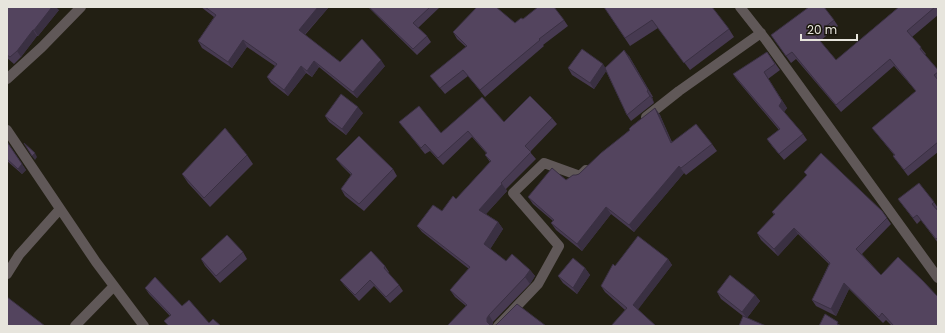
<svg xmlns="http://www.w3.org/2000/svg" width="945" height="333" viewBox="0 0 945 333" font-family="Poppins,sans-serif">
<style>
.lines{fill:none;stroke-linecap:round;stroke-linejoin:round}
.minor{stroke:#605858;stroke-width:10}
.wall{fill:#473a51}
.shaded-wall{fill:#3a3042}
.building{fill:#53445e;stroke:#3a3042}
</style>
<rect width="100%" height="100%" fill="#221f13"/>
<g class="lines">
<path class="minor" d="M740,7L766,40L938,278
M7,79L42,47L81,7
M646,117L679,91L761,33
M7,130L96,262L144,326
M7,274L19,255L60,209
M75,326L114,286
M498,326L538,284L559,246L513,193L544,163L580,176L586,170"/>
</g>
<path class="wall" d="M7,7L59,10L38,36H37L21,57L14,64L7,58Z
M201,7H329L305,35L340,62L385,66L357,98L319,67L312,77L306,73L288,96L271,83L267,77L275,66L247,47L232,68L202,48L198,41L214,17Z
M368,7H440L418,28L427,36L431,42L417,55Z
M604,7L729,29L734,37L690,70L658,28L630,46Z
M899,7H938V15L912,37L926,54L925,55L938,70V152L908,176L893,156L894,155L877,134L872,128L916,91L894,66L841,112L796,59L791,63L771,35L834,20L838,26L820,41L836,60Z
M523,19L564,20L568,26L543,45L544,46L485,97L468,76L445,94L430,76L466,47L457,39L453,32L515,23Z
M767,52L780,70L768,79L787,108L784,112L803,134L807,140L784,160L772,146L767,139L779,130L737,80L733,74Z
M629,56L653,97H652L654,103L631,121L627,115L606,71L594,89L572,75L568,68H605Z
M655,108L660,115L672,142L712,144L717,151L686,175L684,173L634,232L611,214L582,251L556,230L551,223L553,221L533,204L528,197L566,180L579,174Z
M363,113L346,135L329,122L325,116Z
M552,118L557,124L530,152L536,159L506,189L507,191L486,214L498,222L503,229L490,249L506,261L530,270L535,276L530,284L493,322L492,326H546H447L466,306L455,297L450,290L469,269L422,232L417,226L442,211L456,199L490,162L485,155L486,153L472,137L443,165L430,151L425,154L399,122L441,133L504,122Z
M7,142L26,170L22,174L7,161Z
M247,155L253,164L210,207L188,183L182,174Z
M336,159L393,169L397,176L364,211L345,196L341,189L351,175L341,165Z
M804,172L882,211L891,224L862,254L881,275L938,326H892L886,320L883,323L849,289L836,316L816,306L812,300L829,264L798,234L778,256L761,240L757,233L774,215L772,212L807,176Z
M898,199L934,202L938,208L936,209L938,211V243L921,220L917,224Z
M243,252L247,259L220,283L205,266L201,259Z
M668,259L672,265L638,309L625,310L605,292L601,286L615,266Z
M385,266L389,272L388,273L399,285L403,291L390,303L374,286L359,301L344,285L340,280Z
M585,268L590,275L577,294L563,283L558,276Z
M145,288L182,306L209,323L221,326H168L164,321L170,316L149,294Z
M717,292L755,295L760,301L747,318L743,316L721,299Z"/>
<path class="shaded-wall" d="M52,7H56L59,10L38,36L34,30Z
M318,7H329L303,36L299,30Z
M33,30L37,36L21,57L17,51Z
M243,40L247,47L232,68L228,62Z
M624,50L629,56L653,97L648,90Z
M381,60L385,66L357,98L353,92Z
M314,61L319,67L312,77L307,71Z
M603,64L607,70L594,89L590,83Z
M301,66L306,73L288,96L284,90Z
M764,72L787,108L784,112L779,106Z
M647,91L652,97L654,103L650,96Z
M358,107L363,113L346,135L342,129Z
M655,108L660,115L675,151L671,143Z
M7,142L26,170L22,174L18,169Z
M35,153L37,157L35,160L32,156Z
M679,166L684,173L634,232L629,225Z
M502,184L507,191L484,216L479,210Z
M606,207L611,214L582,251L577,244Z
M498,222L503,229L489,251L484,244Z
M794,228L798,234L778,256L774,249Z
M668,259L672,265L637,311L633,305Z
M585,268L590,275L577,294L573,288Z
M530,270L535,276L530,284L525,277Z
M844,283L849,289L836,316L831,309Z
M755,295L760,301L747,318L742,312Z
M489,315L493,322L492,326L487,322V318Z"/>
<path class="building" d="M7,7H52L34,30H33L17,51L10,57L7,55Z
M205,7H318L299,30L340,62L362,39L381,60L353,92L314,61L307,71L301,66L284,90L267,77L277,64L243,40L228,62L198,41L216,15Z
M369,7H430L413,23L427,36L413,49Z
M477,7H496L515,23L521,18L523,19L538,7H554L564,20L539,39L540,40L480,90L463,70L440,88L430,76L467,46L453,32Z
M604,7H712L729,29L684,63L652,20L625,38Z
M809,7H824L834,20L815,35L836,60L899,7H935L907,31L921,47L920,49L938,70V72L934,75L938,80V142L904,170L893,156L895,155L872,128L916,91L890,59L836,105L792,52L786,56L771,35Z
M582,49L603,64L590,83L568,68Z
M624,50L648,90L647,91L650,96L627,115L605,68Z
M767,52L775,64L764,72L782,101L779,106L803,134L779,154L767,139L780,129L733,74Z
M341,94L358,107L342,129L325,116Z
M530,96L552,118L525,146L531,152L501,183L502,184L479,210L498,222L484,244L506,261L512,254L530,270L525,277L489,315L487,318V322L491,326L496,325L517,304L546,326H447L467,305L450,290L470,267L417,226L433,205L442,211L453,196L456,199L491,161L485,155L487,153L468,131L438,158L425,144L421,148L399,122L419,106L441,133L482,97L504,122Z
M655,108L671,143L696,124L712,144L681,168L679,166L629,225L606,207L577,244L551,223L554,220L528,197L552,168L566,180L573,175H576L579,174L601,153L630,130L629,129L632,126Z
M225,128L247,155L204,198L182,174Z
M359,136L393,169L359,204L341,189L352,174L336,159Z
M7,142L22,164L18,169L7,159Z
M24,143L35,153L32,156Z
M821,153L882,211L887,218L856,249L881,275L898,257L923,281L938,297V326H894L882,313L879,317L844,283L831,309L812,300L830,263L794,228L774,249L757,233L775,214L772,212L807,175L804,172Z
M919,183L934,202L932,204L938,211V237L936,239L917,215L913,218L898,199Z
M227,235L243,252L216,276L201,259Z
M638,236L668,259L633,305L656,326H611L627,308L601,286L613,264L615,266Z
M371,251L385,266L384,268L399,285L386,297L370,280L355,295L340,280Z
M573,258L585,268L573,288L558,276Z
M730,275L755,295L742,312L717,292Z
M155,277L182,306L189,300L209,323L213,319L221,326H169L164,321L171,315L145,288Z
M7,297L45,326H7Z
M825,314L838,322L837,324L842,326H819Z
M743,316L766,326H739Z"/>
<rect width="945" height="333" fill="none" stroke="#e7e5dd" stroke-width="16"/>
<path d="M801 34v6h56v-6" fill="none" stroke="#e7e5dd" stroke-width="2"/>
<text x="807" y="34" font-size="12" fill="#e7e5dd" stroke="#19160b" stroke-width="3" paint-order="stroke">20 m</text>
</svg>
